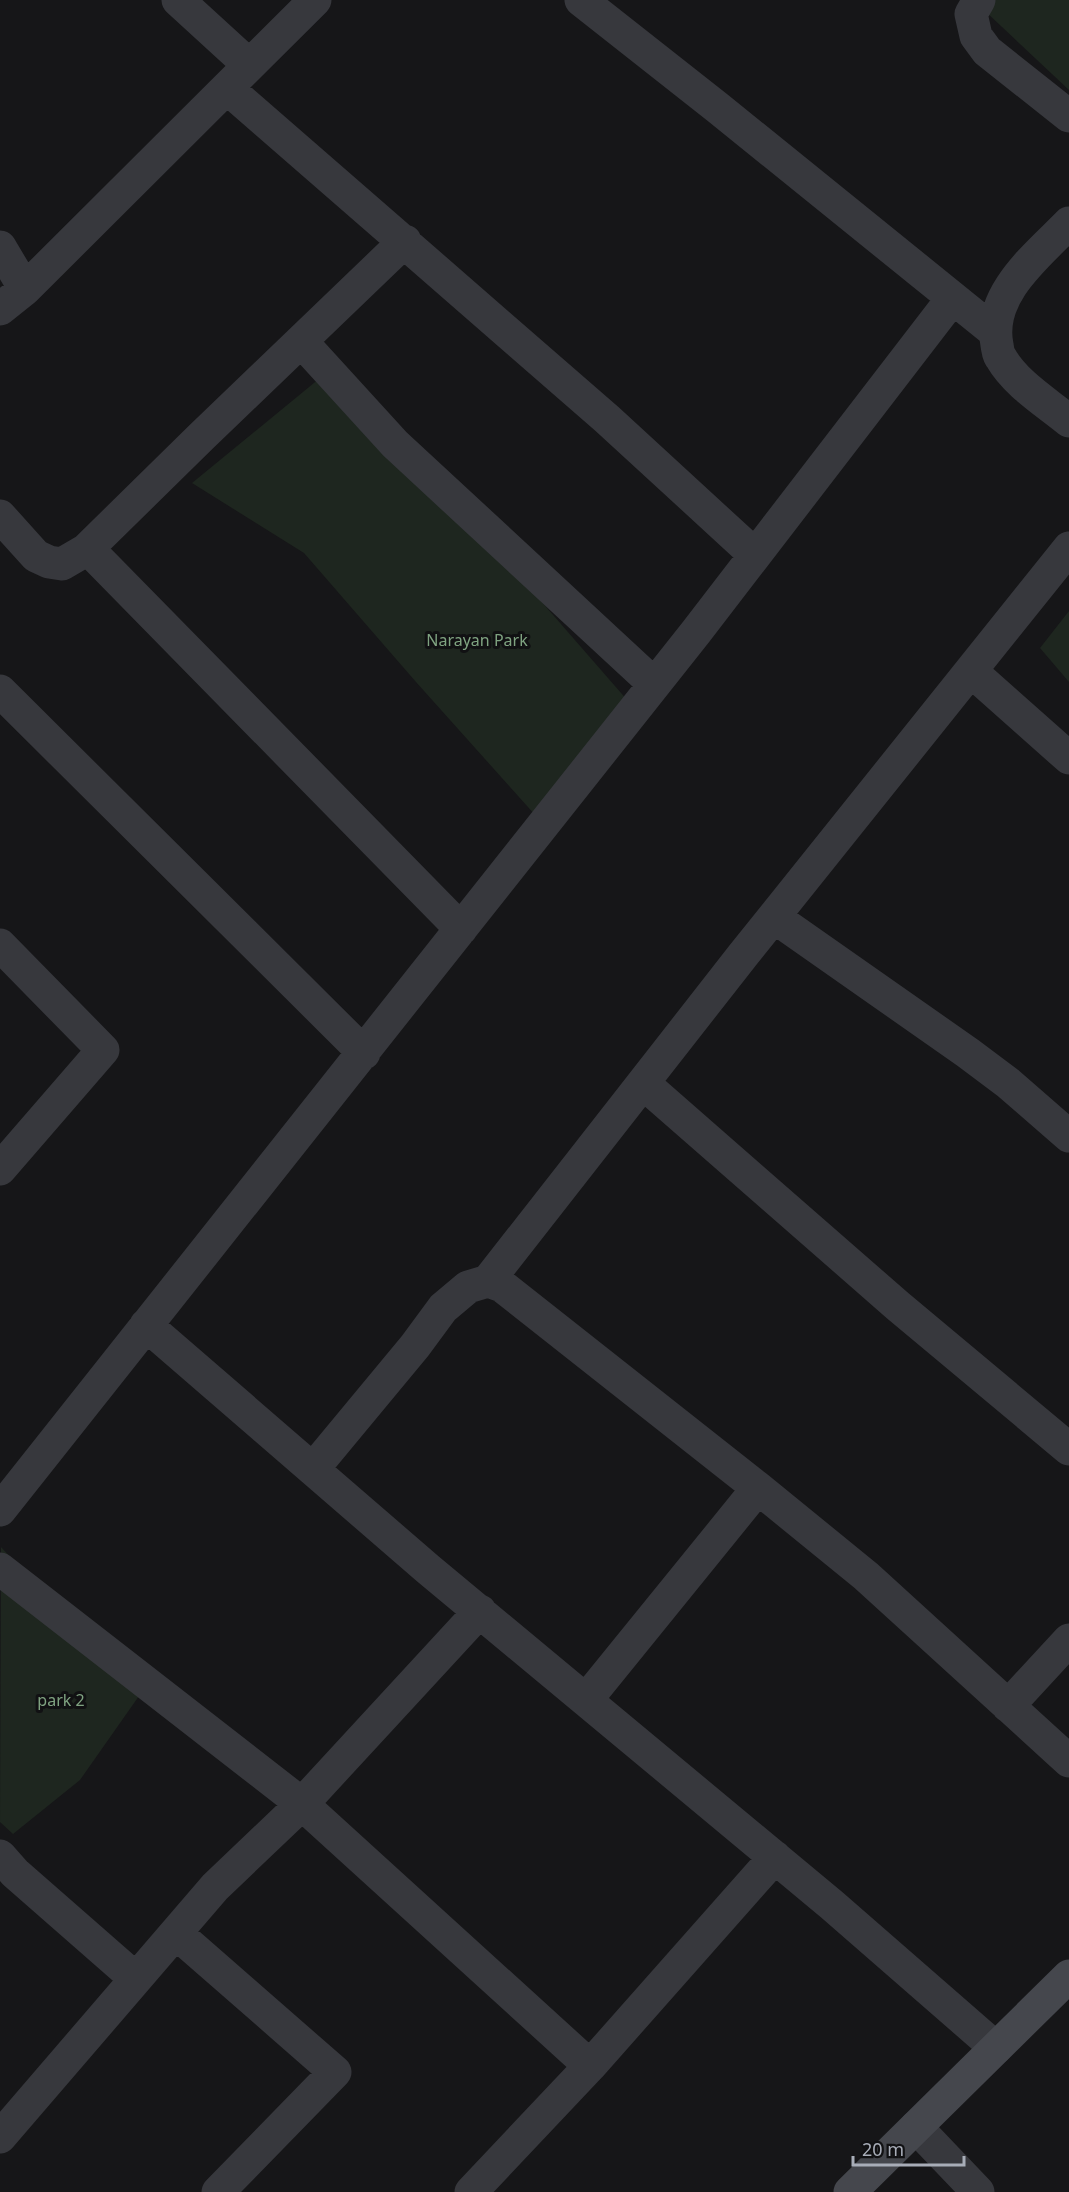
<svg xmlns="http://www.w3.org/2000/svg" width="1069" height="2192" viewBox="0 0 1069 2192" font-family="'Noto Sans',sans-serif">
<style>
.green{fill:#1e261f}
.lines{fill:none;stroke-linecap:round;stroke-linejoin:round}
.street{stroke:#37383d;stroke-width:33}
.secondary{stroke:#45474d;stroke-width:33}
.labels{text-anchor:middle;stroke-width:6;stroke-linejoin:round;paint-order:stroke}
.park-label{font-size:16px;fill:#7fa381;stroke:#111113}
</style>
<rect width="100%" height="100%" fill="#161618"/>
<path class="green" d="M994,0H1069V90L985,11Z
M320,378L499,553L635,709L536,816L416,682L304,553L192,483Z
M1069,611V682L1040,648Z
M1,1547L139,1696L80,1780L13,1834L0,1822Z"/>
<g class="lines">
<path class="street" d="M178,0L249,65
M581,0L718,108L995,332
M979,0L971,14L976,36L987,51L1069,116
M227,88L607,419L755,555
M1069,223C1038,255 987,294 997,345C998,350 998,355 1001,358C1016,384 1046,402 1069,421
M0,247L25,289
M0,309L25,289L315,0
M301,341L395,444L654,684
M0,516L36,556L49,562L62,564L86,550L201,437L405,241
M86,550L95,556L461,929
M971,671L1069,758
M0,691L364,1053
M774,917L968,1053L1008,1083L1069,1136
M0,945L103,1050L0,1169
M643,1083L898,1306L1069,1449
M488,1281L743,955L1069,548
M146,1325L428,1569L832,1905L996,2048
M313,1469L415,1346L443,1308L468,1287L488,1281L502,1286L758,1488L866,1576L1069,1761
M0,1510L696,632L952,299
M0,1569L302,1804L590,2066
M586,1700L758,1488
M1008,1706L1069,1640
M0,1856L15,1873L136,1979
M176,1933L335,2072L218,2192
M916,2127L978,2192
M0,2137L215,1887L302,1804L480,1611
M471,2192L590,2066L775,1857"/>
<path class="secondary" d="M850,2192L1069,1976"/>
</g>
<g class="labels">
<g class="park-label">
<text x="477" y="646">Narayan Park</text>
<text x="61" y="1706">park 2</text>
</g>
</g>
<path d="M853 2156v9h111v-9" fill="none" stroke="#a8adb8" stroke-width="3"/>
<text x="862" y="2156" font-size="18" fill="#a8adb8" stroke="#111113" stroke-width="4.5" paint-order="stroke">20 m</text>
</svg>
